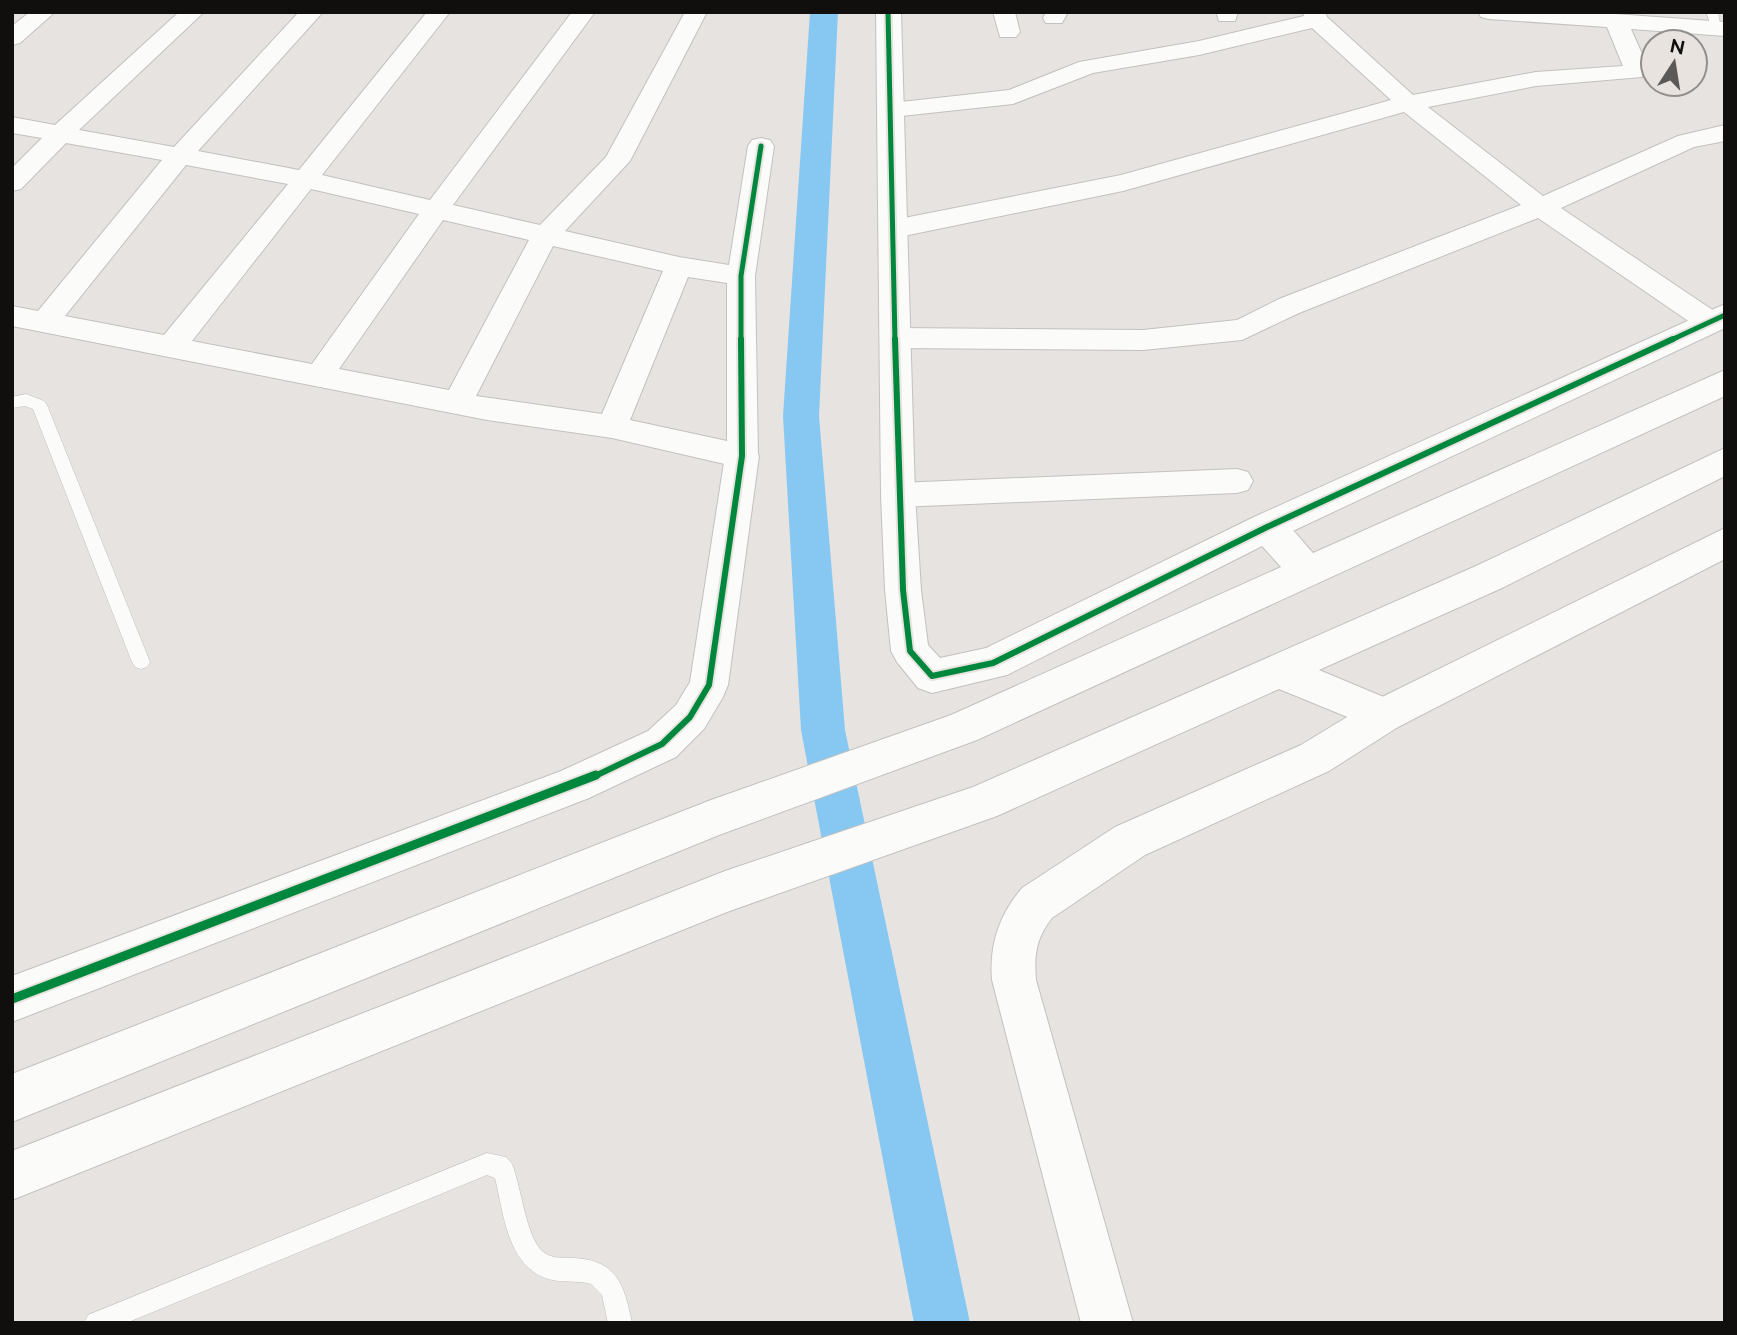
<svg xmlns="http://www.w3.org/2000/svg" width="1737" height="1335" viewBox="0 0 1737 1335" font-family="Raleway,sans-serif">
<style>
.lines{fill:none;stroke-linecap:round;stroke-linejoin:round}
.canal{fill:#87c8f3;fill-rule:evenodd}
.service-casing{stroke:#c3c1bf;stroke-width:1}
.minor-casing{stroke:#c3c1bf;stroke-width:2}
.tertiary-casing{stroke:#c3c1bf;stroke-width:2}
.trunk-casing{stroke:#c3c1bf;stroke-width:2}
.service{fill:#fbfbfa;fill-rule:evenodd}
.minor{fill:#fbfbfa;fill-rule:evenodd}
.tertiary{fill:#fbfbfa;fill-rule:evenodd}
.trunk{fill:#fbfbfa;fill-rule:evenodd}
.cycleway-far2-casing{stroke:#e8e3df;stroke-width:9}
.cycleway-far1-casing{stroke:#e8e3df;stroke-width:10}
.cycleway-casing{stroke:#e8e3df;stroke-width:13}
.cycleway-far2{stroke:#00873e;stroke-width:5}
.cycleway-far1{stroke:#00873e;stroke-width:6}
.cycleway{stroke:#00873e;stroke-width:9}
</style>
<rect width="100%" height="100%" fill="#e6e3e1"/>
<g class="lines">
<path class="canal" d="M810,12H838L819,416L845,730L970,1323H914L801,730L783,416Z"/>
<g class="service-casing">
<path id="service" d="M1706,12H1718L1721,31H1713Z
M26,394L44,401L47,405L150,662L147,667L141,669L135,667L132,662L33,409L25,406L12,408V397Z
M487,1153L506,1157L512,1164C521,1186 526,1236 542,1251C551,1259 563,1258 573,1258C618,1260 624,1285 632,1323H608L602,1295L591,1284C577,1280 562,1283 548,1279C507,1266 504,1214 495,1178L487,1175L126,1323H84L88,1315Z"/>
</g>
<g class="minor-casing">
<path id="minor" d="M30,12H55L20,43L12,45V26Z
M179,12H204L79,130L174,147L299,12H323L198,151L299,170L427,12H450L322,175L430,200L572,12H595L453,205L540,225L606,157L685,12H707L630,161L565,231L679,257L729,265L748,146L752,140L761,138L770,140L774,146L755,276L758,456L753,464L742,468L612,438L487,420L12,326V306L38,311L162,160L66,143L21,189L12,191V168L42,138L12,133V117L55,125ZM186,165L288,184L164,335L65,316ZM311,189L419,214L312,364L192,341ZM443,220L529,240L449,390L339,369ZM553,246L663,271L602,414L476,396ZM688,277L727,283V441L630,420Z
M993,12H1015L1020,32L1016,37H1000Z
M1046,12H1068L1062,23H1046L1043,18Z
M1216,12H1238L1235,21H1219Z
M1303,12H1325L1327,17L1413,95L1536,72L1623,66L1607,27L1489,19L1481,17L1478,12H1588L1725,22V36L1631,29L1647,65L1642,77L1536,86L1428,107L1543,196L1678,136L1725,125V141L1694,147L1561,208L1720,315L1724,322L1720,329L1710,332L1700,329L1538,218L1299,313L1242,340L1143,350L896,348L886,345L882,338L886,331L896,328L1143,330L1237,320L1279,299L1521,205L1404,112L1123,191L894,238L885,235L881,229L885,223L894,220L1121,175L1391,100L1312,28L1199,55L1093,73L1013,104L892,117L883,115L880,110L883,105L892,103L1009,90L1079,62L1199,41L1304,16Z
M1237,469L1248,472L1253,481L1248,490L1237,493L898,507L887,504L882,495L887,486L898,483Z"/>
</g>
<g class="tertiary-casing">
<path id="tertiary" d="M876,12H901L915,495L921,590L928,645L940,658L986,648L1254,517L1725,304V328L1280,537L1007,675L932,693L918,688L897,662L891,651L885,590L881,495Z
M742,443L754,447L759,456L728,685L723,697L704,729L676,757L589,798L12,1022V976L561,771L648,731L676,705L690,682L725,456L730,447Z
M1725,528V559L1398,727L1329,771L1145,855L1052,918C1036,938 1034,955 1036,980L1133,1323H1081L992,980C989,945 999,915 1022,888L1115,827L1301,745L1370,703Z"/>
</g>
<g class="trunk-casing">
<path id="trunk" d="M1725,370V396L977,740L719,835L12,1122V1074L711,800L951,715L1281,567L1254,537L1249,527L1254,517C1281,508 1296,535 1313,553Z
M1725,448V476L1502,588L1319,670L1398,703L1404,715L1398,727L1384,732L1279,689L997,816L727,912L12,1200V1151L725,871L973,787L1476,566Z"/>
</g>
<use href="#service" class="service"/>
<use href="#minor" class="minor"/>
<use href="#tertiary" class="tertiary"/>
<use href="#trunk" class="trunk"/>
<g class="cycleway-far2-casing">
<path id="cycleway-far2" d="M888,12L895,341
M741,341V276L761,146
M1669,341L1725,315"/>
</g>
<g class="cycleway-far1-casing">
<path id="cycleway-far1" d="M895,339L903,590L910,651L932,676L993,663L1267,527L1673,339
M593,777L662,744L690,717L709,685L742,456L741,339"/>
</g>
<g class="cycleway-casing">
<path id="cycleway" d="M12,999L596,775"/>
</g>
<use href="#cycleway-far2" class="cycleway-far2"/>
<use href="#cycleway-far1" class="cycleway-far1"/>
<use href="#cycleway" class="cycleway"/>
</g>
<rect width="1737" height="1335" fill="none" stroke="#100f0d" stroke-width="28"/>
<g transform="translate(1674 63) rotate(12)"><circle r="33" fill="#e8e3df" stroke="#928e8b" stroke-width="2"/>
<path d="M0-5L12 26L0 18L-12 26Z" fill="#5b5957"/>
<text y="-10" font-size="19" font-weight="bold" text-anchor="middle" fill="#100f0d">N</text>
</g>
</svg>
